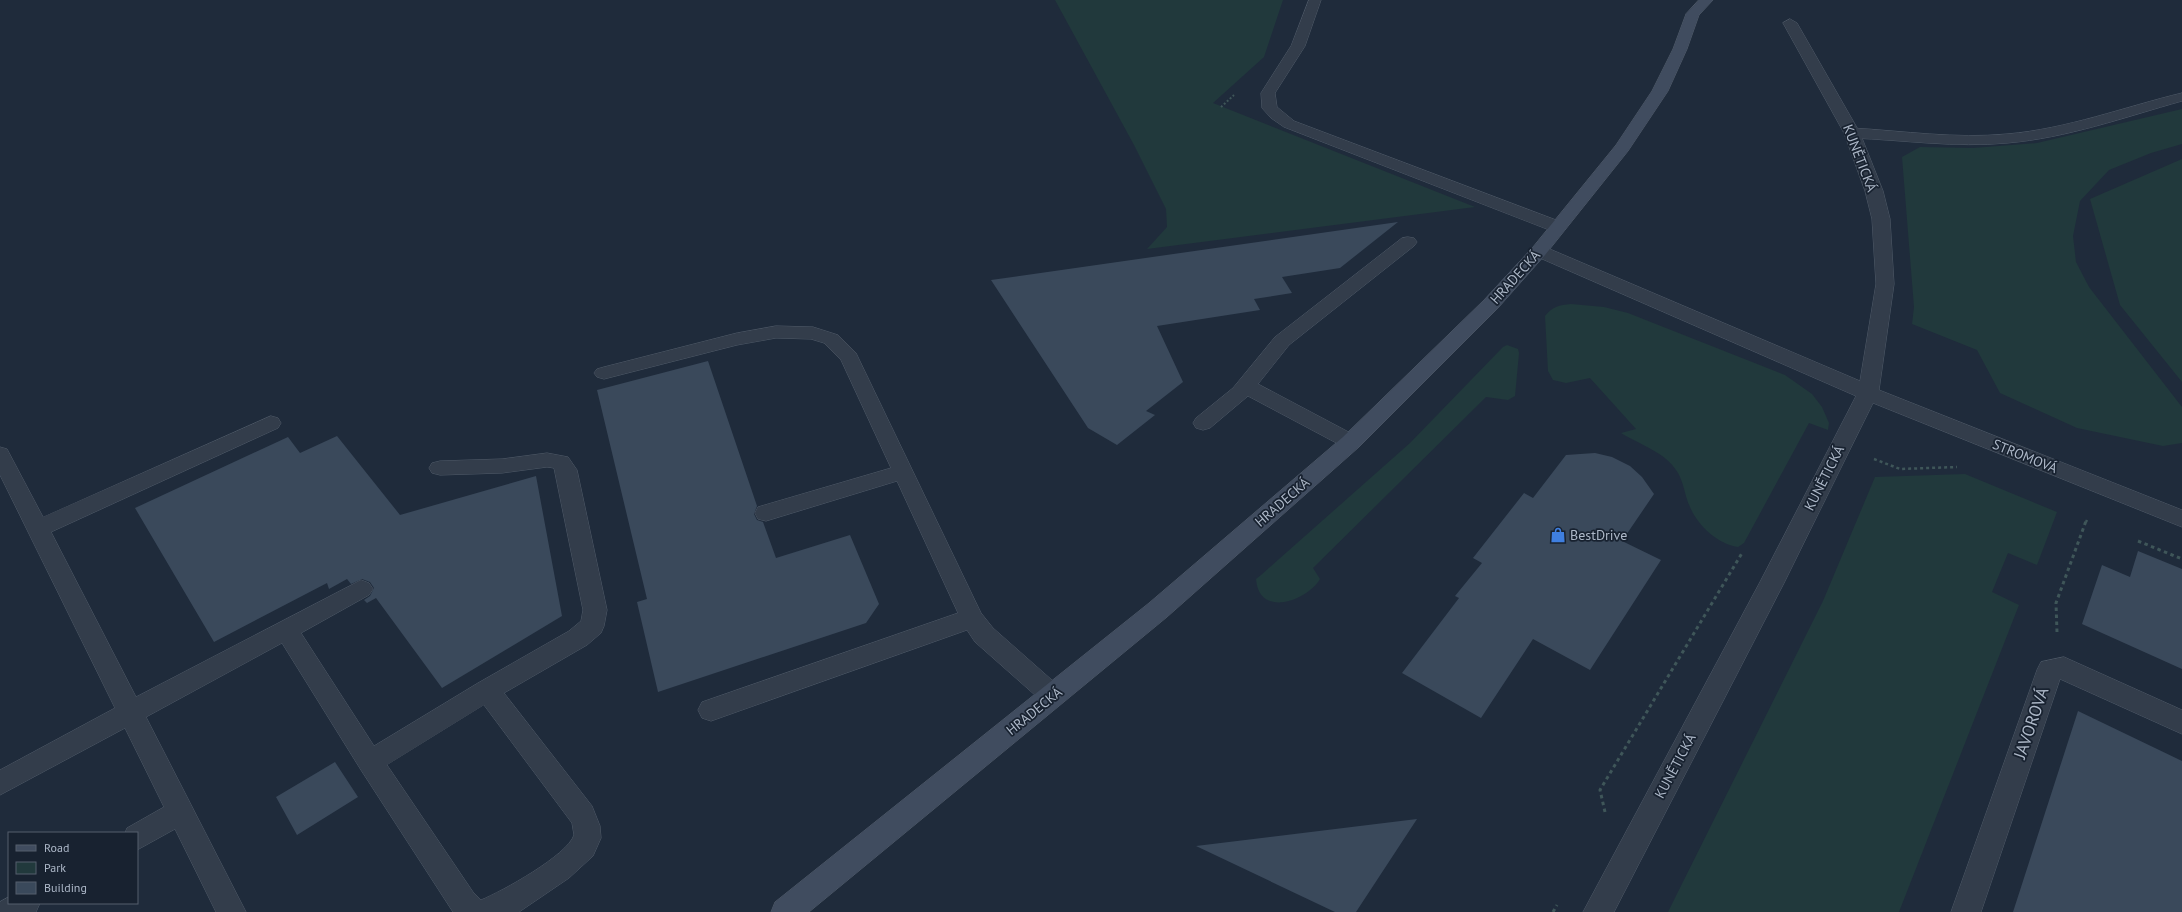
<svg xmlns="http://www.w3.org/2000/svg" width="2182" height="912" viewBox="0 0 2182 912" font-family="'PT Sans',sans-serif">
<style>
.green{fill:#21393c}
.building{fill:#3a495b}
.lines{fill:none;stroke-linecap:round;stroke-linejoin:round}
.service-casing{stroke:#505b69;stroke-width:1}
.minor-casing{stroke:#505b69;stroke-width:1}
.secondary-casing{stroke:#505b69;stroke-width:1}
.path-far2{stroke:#3f5659;stroke-width:2;stroke-dasharray:2 2;stroke-linecap:butt}
.path-far1{stroke:#3f5659;stroke-width:2.5;stroke-dasharray:3 3;stroke-linecap:butt}
.path{stroke:#3f5659;stroke-width:3;stroke-dasharray:3.5 3.5;stroke-linecap:butt}
.service{fill:#333d4b;fill-rule:evenodd}
.minor{fill:#333d4b;fill-rule:evenodd}
.secondary{fill:#404c5f;fill-rule:evenodd}
.labels{text-anchor:middle;stroke-width:3.5;stroke-linejoin:round;paint-order:stroke}
.street-label{font-size:14px;fill:#adb8c8;stroke:#182230}
.poi-label{font-size:14px;fill:#adb8c8;stroke:#182230;text-anchor:start}
.near-street-label{font-size:17px;fill:#adb8c8;stroke:#182230}
</style>
<rect width="100%" height="100%" fill="#1f2b3b"/>
<path class="green" d="M1055,0H1283L1264,57L1213,103L1475,207L1147,249L1167,227L1166,209L1134,145Z
M2182,109V144L2151,153L2109,170L2080,201L2073,236L2076,262L2089,287L2182,407V443L2163,446L2077,428L2000,393L1977,350L1912,324L1914,307L1902,157L1920,147L1973,148L2037,143Z
M2182,159V382L2120,305L2090,199Z
M1571,304L1604,307L1628,313L1785,375L1812,394L1822,407L1829,423L1828,430L1809,423L1744,543L1738,547C1718,544 1698,526 1690,507C1685,497 1684,483 1678,473C1666,452 1640,445 1621,433L1636,429L1590,378L1566,383L1553,380L1548,371L1545,316C1552,307 1559,305 1571,304Z
M1507,345L1518,349L1519,353L1515,396L1508,400L1486,397L1313,568L1320,579C1308,600 1259,619 1256,579L1261,575L1410,443L1503,347Z
M1965,474L2057,512L2037,565L2008,553L1992,592L2019,605L1899,912H1668L1823,601L1875,477Z"/>
<path class="building" d="M1398,222L1340,268L1282,277L1292,293L1254,299L1260,310L1157,326L1183,382L1146,411L1155,415L1117,445L1088,428L991,280Z
M708,361L757,506L754,514L757,520L763,522L776,558L850,535L879,604L866,623L658,692L637,602L647,599L597,390Z
M337,436L400,515L536,476L562,616L442,688L376,598L367,603L364,600L370,596L374,588L370,582L362,579L351,584L347,579L329,589L327,583L214,642L135,508L288,437L300,453Z
M1595,453L1612,457L1630,466L1642,477L1654,494L1622,541L1661,560L1590,670L1533,639L1481,718L1402,673L1459,598L1455,596L1482,563L1473,558L1524,493L1533,498L1566,455Z
M2138,551L2182,569V669L2082,624L2102,565L2130,577Z
M2078,711L2182,761V912H2013Z
M335,762L358,797L297,835L276,797Z
M1417,819L1356,912H1335L1196,846Z"/>
<g class="lines">
<g class="service-casing">
<path id="service" d="M1309,0H1321L1305,46L1275,93L1277,107L1294,121L1564,223L1566,227L1564,231H1552L1284,127L1271,118L1262,108L1261,93L1291,46Z
M2182,93V101C2125,117 2067,138 2007,143C1956,148 1904,140 1852,138L1847,136L1844,133L1847,130L1852,128C1904,131 1956,139 2007,134C2067,129 2124,107 2182,93Z
M1408,237L1414,238L1417,242L1414,246L1289,345L1258,384L1358,437L1361,442L1358,447L1351,449L1344,447L1248,396L1210,428L1203,430L1196,428L1193,423L1196,418L1233,388L1275,337L1402,238Z
M776,326L813,327L838,335L856,353L981,613L993,628L1062,689L1066,696L1062,703L1053,707L1044,703L975,642L967,630L711,721L702,718L698,710L702,702L958,613L897,481L766,521L758,519L755,513L758,507L891,468L841,360L824,343L811,339L776,338L737,345L604,379L597,377L594,373L597,369L604,367L737,333Z
M271,416L278,418L281,423L278,428L51,532L136,697L361,580L369,583L373,589L369,595L301,633L374,746L478,683L569,631L581,621L583,610L554,468L547,467L502,473L440,475L432,473L429,468L432,463L440,461L502,459L547,453L568,457L577,470L607,610L604,626L601,633L587,645L504,693L592,806L600,826L601,838L593,856L569,878L519,912H453L361,770L282,643L146,717L246,912H216L175,829L137,850V833H125L127,828L164,807L125,728L0,795V770L115,708L0,475V447L7,449L43,517ZM484,705L572,823L574,835C568,855 501,892 481,900L473,892L387,765Z
M9,897V903H40L36,912H0V902Z"/>
</g>
<g class="minor-casing">
<path id="minor" d="M1790,19L1797,23L1860,133L1883,191L1890,219L1894,284L1879,390L2182,510V527L1873,403L1784,583L1614,912H1583L1760,582L1856,396L1533,255L1530,251L1533,247L1539,246L1545,247L1860,381L1876,284L1872,219L1865,191L1844,133L1783,23Z
M2064,657L2182,710V734L2060,679L1981,912H1951L2037,670L2041,662Z"/>
</g>
<g class="secondary-casing">
<path id="secondary" d="M1699,0H1713L1699,15L1687,49L1668,91L1628,151L1545,255L1498,308L1359,447L1167,617L809,912H771L775,902L1149,603L1343,437L1484,300L1533,247L1616,145L1652,91L1673,49L1686,14Z"/>
</g>
<path class="path-far2" d="M1221,107L1234,95"/>
<path class="path-far1" d="M1874,459L1900,469L1957,467
M2086,522L2087,520"/>
<path class="path" d="M2138,541L2182,559
M2057,632L2056,603L2086,521
M1605,812L1600,790L1742,553
M1553,912L1557,905"/>
<use href="#service" class="service"/>
<use href="#minor" class="minor"/>
<use href="#secondary" class="secondary"/>
</g>
<defs>
<g id="shop-bare" transform="scale(1.2)"><path d="M-5-2.5h2.3a2.7 3.5 0 0 1 5.4 0H5L5.5 6h-11ZM-1.5-2.5h3a1.5 2.3 0 0 0-3 0Z" fill="#3f7fe0" stroke="#182230" stroke-width="2.5" paint-order="stroke"/></g>
</defs>
<g fill-rule="evenodd">
<use href="#shop-bare" x="1558" y="535"/>
</g>
<g class="labels">
<g class="street-label">
<text transform="translate(1860 158) rotate(69)" y="5">KUNĚTICKÁ</text>
<text transform="translate(1515 277) rotate(-48)" y="5">HRADECKÁ</text>
<text transform="translate(2025 456) rotate(22)" y="5">STROMOVÁ</text>
<text transform="translate(1824 478) rotate(-63)" y="5">KUNĚTICKÁ</text>
<text transform="translate(1282 502) rotate(-41)" y="5">HRADECKÁ</text>
<text transform="translate(1034 711) rotate(-39)" y="5">HRADECKÁ</text>
<text transform="translate(1675 766) rotate(-62)" y="5">KUNĚTICKÁ</text>
</g>
<g class="poi-label">
<text x="1570" y="540">BestDrive</text>
</g>
<g class="near-street-label">
<text transform="translate(2031 723) rotate(-71)" y="6">JAVOROVÁ</text>
</g>
</g>
<rect x="8" y="832" width="130" height="72" fill="#182230" stroke="#545e6d"/>
<rect x="16" y="845" width="20" height="6" fill="#404c5f" stroke="#545e6d"/>
<text x="44" y="852" font-size="12" fill="#adb8c8">Road</text>
<rect x="16" y="862" width="20" height="12" fill="#21393c" stroke="#545e6d"/>
<text x="44" y="872" font-size="12" fill="#adb8c8">Park</text>
<rect x="16" y="882" width="20" height="12" fill="#3a495b" stroke="#545e6d"/>
<text x="44" y="892" font-size="12" fill="#adb8c8">Building</text>
</svg>
